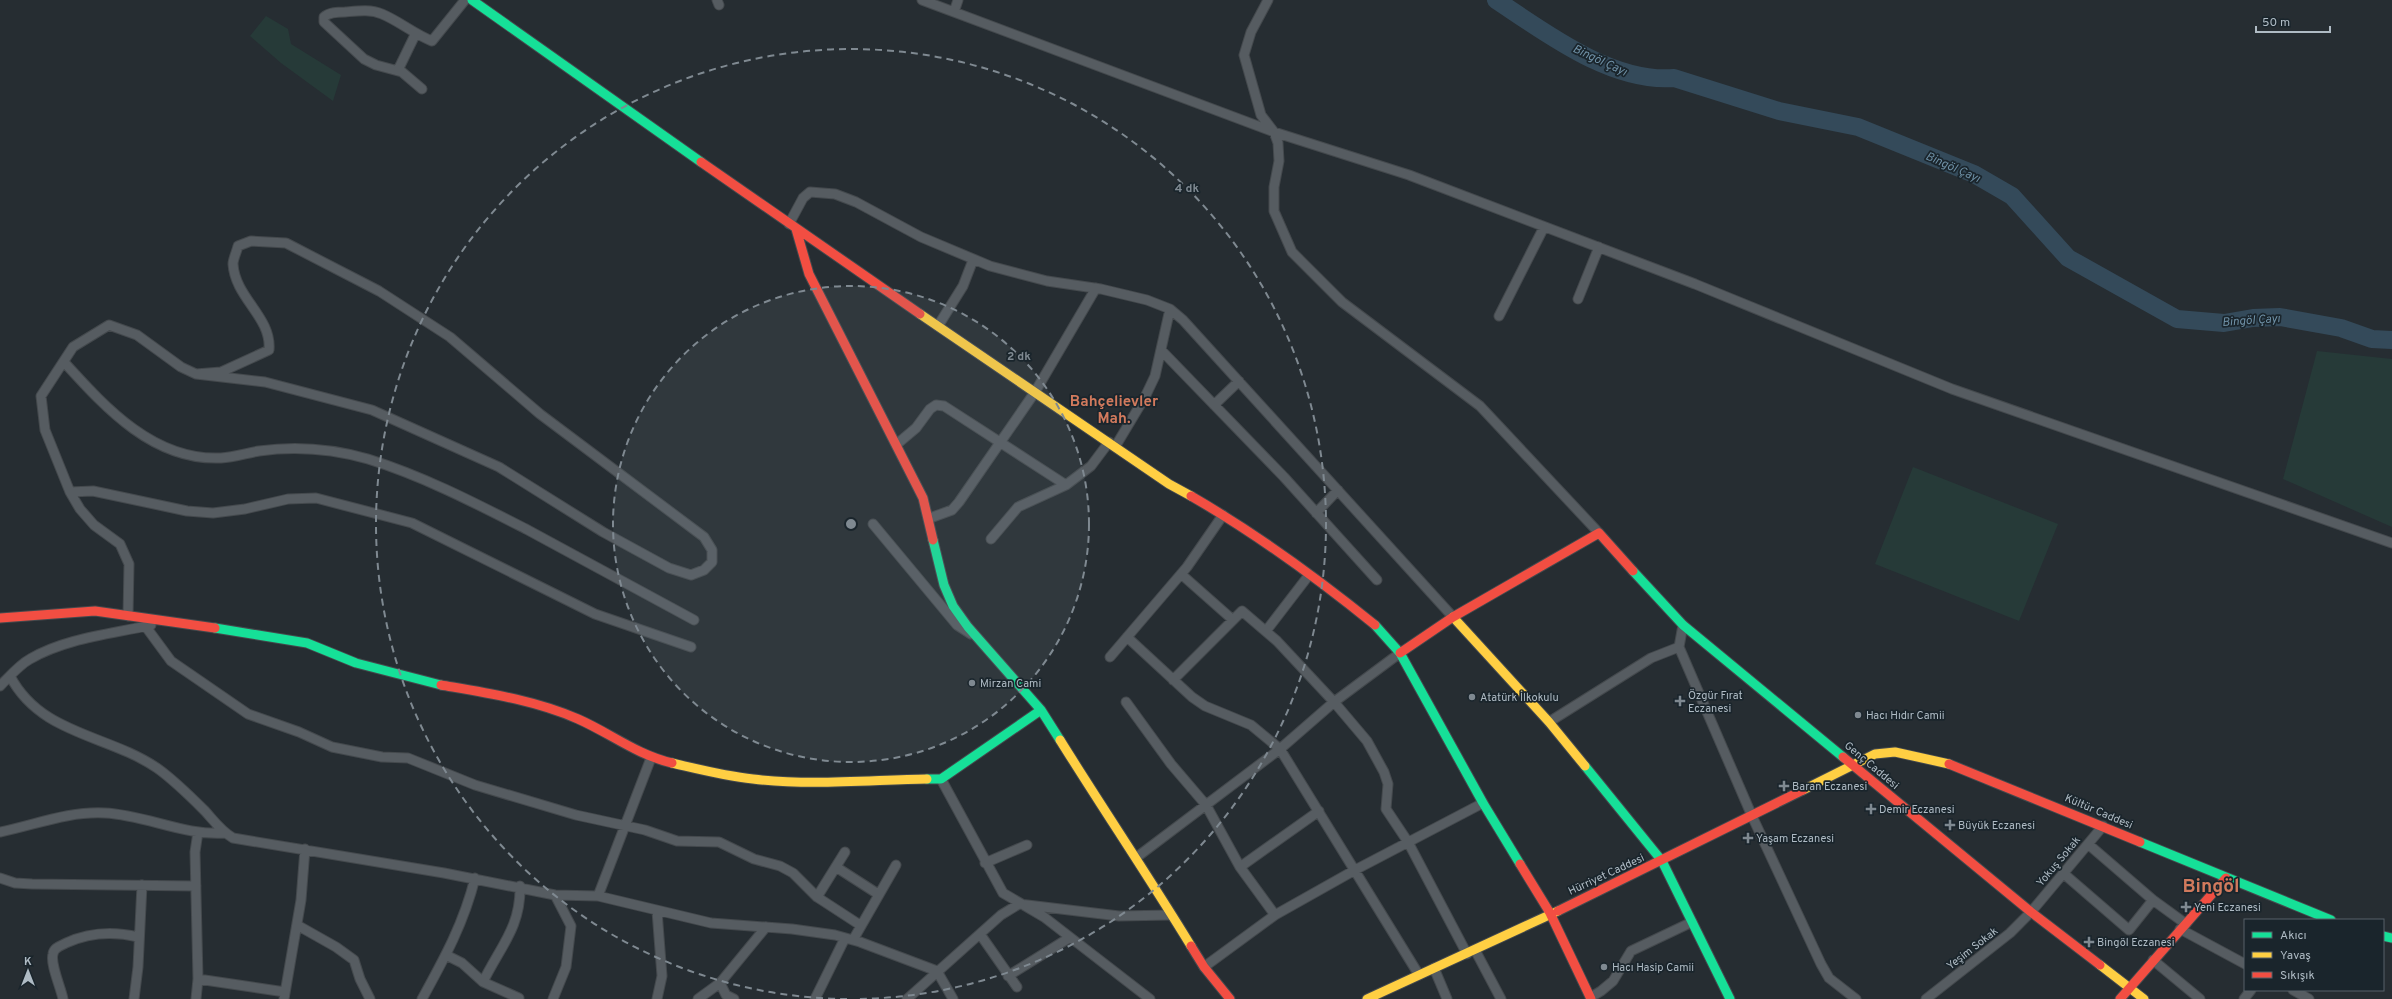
<svg xmlns="http://www.w3.org/2000/svg" width="2392" height="999" viewBox="0 0 2392 999" font-family="Overpass,sans-serif">
<style>
.green{fill:#263a38}
.lines{fill:none;stroke-linecap:round;stroke-linejoin:round}
.river{stroke:#344a5a;stroke-width:18}
.street-casing{stroke:#44494d;stroke-width:11}
.fast-casing{stroke:#44494d;stroke-width:11}
.slow-casing{stroke:#44494d;stroke-width:11}
.jam-casing{stroke:#44494d;stroke-width:11}
.street{stroke:#565c61;stroke-width:9}
.fast{stroke:#16e098;stroke-width:9}
.slow{stroke:#ffcf43;stroke-width:9}
.jam{stroke:#f24e42;stroke-width:9}
.ring{fill:none;stroke:#7f8991;stroke-width:2;stroke-dasharray:7 5}
.poi-dot{fill:#7f8991;stroke:#1a252c;stroke-width:1.5}
.labels{text-anchor:middle;stroke-width:3.5;stroke-linejoin:round;paint-order:stroke}
.poi-label{font-size:11px;fill:#afbbc4;stroke:#1a252c;text-anchor:start}
.street-label{font-size:11px;fill:#afbbc4;stroke:#1a252c}
.water-label{font-size:12px;font-style:italic;fill:#7092a8;stroke:#1a252c}
.district-label{font-size:15px;font-weight:bold;fill:#d17a5d;stroke:#1a252c}
.town-label{font-size:19px;font-weight:bold;fill:#d17a5d;stroke:#1a252c}
.centre{fill:#7f8991;stroke:#1a252c;stroke-width:2}
.ring-label{font-size:12px;text-anchor:middle;font-weight:bold;fill:#7f8991;stroke:#1a252c;stroke-width:3.5;stroke-linejoin:round;paint-order:stroke}
</style>
<rect width="100%" height="100%" fill="#262d32"/>
<path class="green" d="M266,16L288,29L291,44L341,75L333,101L281,63L250,36Z
M2317,351L2392,359V527L2283,479Z
M1913,467L2058,524L2019,621L1875,564Z"/>
<g class="lines">
<path class="river" d="M1496,0C1546,33 1611,83 1674,78L1779,111L1858,127L1974,174L2012,196L2068,258L2177,319L2224,323L2253,318L2280,317L2341,328L2372,339L2392,340"/>
<g class="street-casing">
<path id="street" d="M717,0L719,5
M922,0L1274,132L1409,175L1695,284L1952,389L2392,543
M1268,0L1251,32L1244,55L1261,115L1274,132L1278,143L1279,161L1274,187V211L1292,252L1342,302L1480,406L1599,533
M954,12L958,0
M398,70L415,35
M422,89L402,72L376,65L364,59L324,22V17C329,12 338,12 345,12C357,11 370,9 382,14C399,21 414,34 432,41L465,0
M789,224L803,198L810,192L835,194L856,202L921,237L990,266L1047,281L1101,289L1147,300L1170,309L1183,320L1453,617
M1578,299L1599,247
M1499,316L1544,227
M938,326L963,286L973,260
M1161,350L1284,477L1377,580
M64,362C105,407 153,461 221,458C234,457 247,453 259,451C295,446 333,449 368,459C423,476 475,503 526,529C582,559 638,590 694,620
M1214,405L1239,381
M897,444L916,428L930,409L936,405L944,406L1066,485
M1115,447L1145,397L1155,376L1170,309
M70,492L93,491L187,511L213,513L245,509L288,499L316,498L412,523L595,614L691,647
M1316,513L1338,490
M930,518L952,510L959,502L1035,392L1096,288
M873,524L957,625L971,634
M991,539L1018,507L1066,485L1091,466L1109,442
M1181,574L1233,620
M128,616L129,564L120,544L94,525L80,509L70,492L45,430L41,396L73,347L109,325L137,335L181,367L196,374L221,372L269,350C272,317 235,298 233,264C233,259 237,251 238,246L251,241L286,243L379,291L450,337L540,414L704,537L712,550V562L704,570L691,575L669,568L603,532L499,467L372,410L265,382L196,374
M1683,625L1679,647L1752,816L1821,964L1829,978L1856,999
M146,627L171,661L248,714L299,732L332,747L382,757L408,758L475,785L576,815L645,830L677,841L719,842L754,859L780,866L793,873L817,897L860,925
M1266,631L1309,575
M1127,637L1192,697L1205,706L1251,725L1280,749L1419,975
M1110,657L1187,567L1223,515
M10,676C41,735 107,734 157,768C174,780 190,796 205,811C214,821 221,831 233,838L444,873L555,895L598,896L711,923L792,929L835,935L860,942L937,971L953,999
M1173,680L1242,611L1277,641L1334,702L1367,741L1384,772L1388,784L1386,809L1408,842L1467,954
M0,686C9,677 19,665 30,659C66,638 112,634 151,625
M1126,702L1171,764L1206,805L1240,867L1275,915
M1549,722L1651,658L1679,647
M941,779L1003,893L1044,917L1150,999
M0,832C35,825 68,811 105,813C146,815 184,836 225,833
M2088,844L2153,900L2186,924
M1137,857L1280,749L1334,702L1400,653
M985,863L1027,845
M836,867L878,894
M1240,867L1319,811
M2063,873L2129,930L2153,900
M0,878L15,883L32,884L196,886
M598,896L651,758
M817,897L845,852
M657,911L662,976L657,999
M297,925L336,947L354,960L360,979L370,999
M2180,929L2245,964
M980,934L1017,987
M853,940L896,865
M1475,950L1501,999
M446,955L462,963L483,982L519,998
M2153,960L2200,999
M1204,967L1275,915L1355,870L1483,803
M1434,968L1447,999
M1008,976L1069,938
M198,979L285,992
M483,982C500,947 521,927 520,886
M720,983L726,995L734,999
M2293,990L2309,999
M1591,997L1601,991L1613,981L1631,951L1692,922
M63,999C61,988 50,964 53,954C54,947 61,946 66,943C90,932 113,931 138,937
M134,999L138,967L142,885
M196,999L198,979L195,852L198,832
M284,999L301,900L305,849
M422,999C444,959 464,923 475,878
M553,999L566,967L571,926L555,895
M698,999L720,983L766,927
M815,999L845,938
M907,999L1001,915L1019,904L1119,916L1171,915
M1926,999L2010,933L2031,912L2103,826
M2244,999L2251,990"/>
</g>
<g class="fast-casing">
<path id="fast" d="M472,0L701,162
M933,540L944,585L953,606L968,627L1041,710L1060,740
M1633,571L1683,625L1843,757
M1375,625L1400,653L1483,803L1520,864
M215,628L307,643L356,663L441,685
M1585,766L1662,861L1730,999
M927,779H941L1041,710
M2140,842L2331,920
M2383,936L2392,938"/>
</g>
<g class="slow-casing">
<path id="slow" d="M920,314L1169,484L1191,496
M1453,617L1549,722L1585,766
M1060,740C1103,809 1149,877 1191,946
M672,763C698,769 725,776 753,779C810,786 870,780 927,779
M1803,790L1875,754L1895,752L1949,764
M2100,965L2144,999
M1367,999L1558,911"/>
</g>
<g class="jam-casing">
<path id="jam" d="M701,162L920,314
M796,229L809,274L923,498L933,540
M1191,496C1255,533 1317,578 1375,625
M0,618L95,611L215,628
M1400,653L1453,617L1599,533L1633,571
M441,685C487,693 534,700 578,719C610,733 637,755 672,763
M1843,757L2031,912L2100,965
M1949,764L2140,842
M1520,864L1550,913L1591,999
M1558,911L1803,790
M1191,946L1204,967L1230,999
M2120,999L2226,878"/>
</g>
<use href="#street" class="street"/>
<use href="#fast" class="fast"/>
<use href="#slow" class="slow"/>
<use href="#jam" class="jam"/>
</g>
<circle cx="851" cy="524" r="238" fill="#7f8991" fill-opacity=".12"/>
<g class="ring">
<circle cx="851" cy="524" r="238"/>
<path d="M847 999A475 475 0 1 1 855 999"/>
</g>
<g class="poi-dot">
<circle cx="972" cy="683" r="4"/>
<circle cx="1472" cy="697" r="4"/>
<path d="M1678 695h4v4h4v4h-4v4h-4v-4h-4v-4h4z"/>
<circle cx="1858" cy="715" r="4"/>
<path d="M1782 780h4v4h4v4h-4v4h-4v-4h-4v-4h4z"/>
<path d="M1869 803h4v4h4v4h-4v4h-4v-4h-4v-4h4z"/>
<path d="M1948 819h4v4h4v4h-4v4h-4v-4h-4v-4h4z"/>
<path d="M1746 832h4v4h4v4h-4v4h-4v-4h-4v-4h4z"/>
<path d="M2184 901h4v4h4v4h-4v4h-4v-4h-4v-4h4z"/>
<path d="M2087 936h4v4h4v4h-4v4h-4v-4h-4v-4h4z"/>
<circle cx="1604" cy="967" r="4"/>
</g>
<g class="labels">
<g class="poi-label">
<text x="980" y="687">Mirzan Cami</text>
<text x="1688" y="699">Özgür Fırat<tspan x="1688" dy="13">Eczanesi</tspan></text>
<text x="1480" y="701">Atatürk İlkokulu</text>
<text x="1866" y="719">Hacı Hıdır Camii</text>
<text x="1792" y="790">Baran Eczanesi</text>
<text x="1879" y="813">Demir Eczanesi</text>
<text x="1958" y="829">Büyük Eczanesi</text>
<text x="1756" y="842">Yaşam Eczanesi</text>
<text x="2194" y="911">Yeni Eczanesi</text>
<text x="2097" y="946">Bingöl Eczanesi</text>
<text x="1612" y="971">Hacı Hasip Camii</text>
</g>
<g class="street-label">
<text transform="translate(1872 765) rotate(40)" y="4">Genç Caddesi</text>
<text transform="translate(2099 811) rotate(23)" y="4">Kültür Caddesi</text>
<text transform="translate(2058 861) rotate(-50)" y="4">Yokuş Sokak</text>
<text transform="translate(1606 874) rotate(-25)" y="4">Hürriyet Caddesi</text>
<text transform="translate(1972 948) rotate(-38)" y="4">Yeşim Sokak</text>
</g>
<g class="water-label">
<text transform="translate(1600 60) rotate(25)" y="4">Bingöl Çayı</text>
<text transform="translate(1953 167) rotate(24)" y="4">Bingöl Çayı</text>
<text transform="translate(2251 320) rotate(-4)" y="4">Bingöl Çayı</text>
</g>
<g class="district-label">
<text x="1114" y="406">Bahçelievler<tspan x="1114" dy="17">Mah.</tspan></text>
</g>
<g class="town-label">
<text x="2211" y="892">Bingöl</text>
</g>
</g>
<circle cx="851" cy="524" r="6" class="centre"/>
<g class="ring-label">
<text x="1187" y="192">4 dk</text>
<text x="1019" y="360">2 dk</text>
</g>
<rect x="2244" y="919" width="140" height="72" fill="#1a252c" stroke="#566169"/>
<rect x="2252" y="932" width="20" height="6" fill="#16e098" stroke="#566169"/>
<text x="2280" y="939" font-size="12" fill="#afbbc4">Akıcı</text>
<rect x="2252" y="952" width="20" height="6" fill="#ffcf43" stroke="#566169"/>
<text x="2280" y="959" font-size="12" fill="#afbbc4">Yavaş</text>
<rect x="2252" y="972" width="20" height="6" fill="#f24e42" stroke="#566169"/>
<text x="2280" y="979" font-size="12" fill="#afbbc4">Sıkışık</text>
<g transform="translate(28 971)" stroke="#1a252c" stroke-width="3" paint-order="stroke">
<path d="M0-3L7 15L0 10L-7 15Z" fill="#afbbc4"/>
<text y="-6" font-size="11" font-weight="bold" text-anchor="middle" fill="#afbbc4">K</text>
</g>
<path d="M2256 26v6h74v-6" fill="none" stroke="#afbbc4" stroke-width="2"/>
<text x="2262" y="26" font-size="12" fill="#afbbc4" stroke="#1a252c" stroke-width="3" paint-order="stroke">50 m</text>
</svg>
